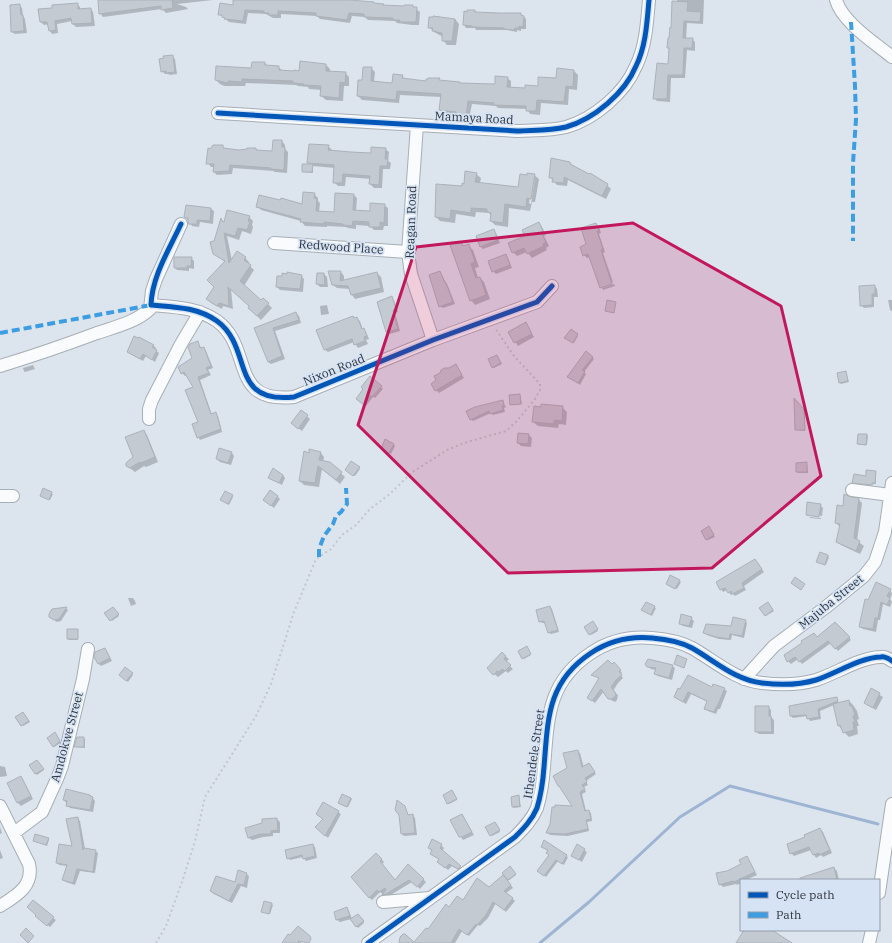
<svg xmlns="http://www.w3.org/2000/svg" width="892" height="943" viewBox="0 0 892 943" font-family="'IBM Plex Serif',serif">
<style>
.shadow{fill:#0003;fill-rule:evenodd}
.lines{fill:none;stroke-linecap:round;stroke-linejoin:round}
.stream{stroke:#9eb4d3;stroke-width:3}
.building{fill:#c4cad2;stroke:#acb2ba}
.minor-casing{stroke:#a7aeb5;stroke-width:14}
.path{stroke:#c3c6ca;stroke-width:2;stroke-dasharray:2 3;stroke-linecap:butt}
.minor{stroke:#fafbfc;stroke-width:12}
.quiet{stroke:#3d9de2;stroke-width:4;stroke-dasharray:8 4;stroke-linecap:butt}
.cycleway-casing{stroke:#d5e3f5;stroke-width:8}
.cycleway{stroke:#0057b8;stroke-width:5}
.marked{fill:#c2185b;fill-opacity:0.2;stroke:#c2185b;stroke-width:3;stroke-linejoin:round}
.labels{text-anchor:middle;stroke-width:3.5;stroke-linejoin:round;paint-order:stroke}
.street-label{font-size:12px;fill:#2f353c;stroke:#d5e3f5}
</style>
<rect width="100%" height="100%" fill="#dce4ee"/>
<path class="shadow" d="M99,0H213L177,4L186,7L188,9L166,13L162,9L103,17L100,13Z
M234,0H347L383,5L384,6H412L420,12L419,25H412L397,23L395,21L368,20L365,17L352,16L350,23L320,19L317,16L281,14V18H273L266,14L248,13L246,24L229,22L219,14L233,6Z
M677,0H710H704L703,24L687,23L686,39H692L695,42V51L687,50L685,78H671L670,102L657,101L654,98L669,65L670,49L668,48Z
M77,4L80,7V10L91,9L93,12L95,26L76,27L73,24L72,21L57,24L58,33L52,34L50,31L49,24L44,25L41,22L53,9Z
M19,5L22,8L23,16L25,19L27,33L15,34L12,32Z
M468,11H475L477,13L524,17L526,19V29H521V31L517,30V32L507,30H476L475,28H466L464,25Z
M455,19L459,24L456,45H447L443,40V37L434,32L429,27Z
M172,56L175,59L177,74L170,75L168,74H165L162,71L165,59Z
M265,63L267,66L278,67L283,71L300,72L326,65L330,69V72L345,73L349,77V86H344L343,101L326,100L321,96L322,90L309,89L308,87L298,86L296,85L246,83L245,86H224L220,84L216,80L252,69Z
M371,68L375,72L374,82L393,84L402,76L406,80L427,82L439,79L441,81L461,84L496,85L507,78L511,81V88L526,89L539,87L574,71L578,75L577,90L569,89L568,105L541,103L540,115L530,114L527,109L498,108L496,106L472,104L469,119L461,118L458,115L444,114L440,110L441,97L400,95L399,103L362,100L358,96L363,81Z
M282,141L285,145V149L288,152V155L287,173L275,172L273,171L233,168L232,174L217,175L214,172V167H211L208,163L222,146L226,150L239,151L256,149L258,151L273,152Z
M328,146L332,150V152L372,154L385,149L389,152L388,161L391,163L390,169H383L382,188H374L370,184L371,179L346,177L345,186H338L334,182L335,168L313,166V173L304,172L303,171L311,165L308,163Z
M570,163L574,166L607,185L611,189L606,199L568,180L567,186L557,185L550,177Z
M476,174L481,178L480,183L518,188L534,175L539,179L535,202H532L530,211L509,208L508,227L495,225L491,221V216L489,213L476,212L475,217L456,214L455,223L440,221L436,217ZM533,177H535L531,204L529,203Z
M314,194L318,198V201L320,203L319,212L335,213L354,195L357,198L356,211L371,212L384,205L388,208V226H384L383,230H374L370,226L356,225V229L348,228L346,227L327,226V227L305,226L301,221L261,210L257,206L303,205Z
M211,209L214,211L213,224L200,222L199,227L192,226L185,217Z
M249,217L253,221L252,225L253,227L251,234L242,231L239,240L227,236L232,261L245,258L249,262L248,264L254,270L244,286L261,301L263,299L272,308L261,320L249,308L250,306L231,289L233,309L223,306L222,309L211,303L207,299L215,287L225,262L213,253L215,242L222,220L225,223Z
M539,223L542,227L546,235L544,236L549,246L546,248L547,250L532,258L527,252L517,256L513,252Z
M596,224L599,227L601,233L599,234L605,252L603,253L613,282L601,287L590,257L587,258L584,255L581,247L588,245Z
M493,230L496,233L500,243L483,249L480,246Z
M461,243L465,247L468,246L473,250L479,267L475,268L478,278H480L484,282L490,299L475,305L471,300Z
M506,255L508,258L512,268L496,274L493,271Z
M191,258L194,261V269L189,268V271L177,270L175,268Z
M341,272L344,276V281L377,273L381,277L384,292L355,299L352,295L350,289L337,288L333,285Z
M440,272L448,286L455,304L443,308L440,306Z
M324,274L327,277L328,287H320L317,284Z
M301,276L304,279L303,292L280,290L277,287Z
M614,284L615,286L603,290L602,288Z
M875,286L877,289L878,297H874V307L864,308L861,305Z
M392,298L394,300L398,312L395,313L400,331L390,334L387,332Z
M888,300H892V311L890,310Z
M327,305L329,314L321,315L320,306Z
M296,313L299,316L301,323L275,331L285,359L271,364L268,362L255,329Z
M353,317L360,321L363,330L366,332L369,339L366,340L368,344L358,348L354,342L328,352L325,350Z
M526,324L534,337L518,346L509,332Z
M572,331L578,336L574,343L567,339Z
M197,342L202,349L203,348L206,351L213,368L208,370L211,375L200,380L212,415L215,414L218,416L222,432L200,440L198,437L199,423L195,388L187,375L185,376L182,373L194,359Z
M153,345L156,348L155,350L159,353L155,362L146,356L143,361L128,352Z
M497,356L502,364L494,368L493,367Z
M592,357L594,359L584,372L586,374L580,385L568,377Z
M33,365L35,369L25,372L24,371L23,368Z
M456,365L464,378L439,393L436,390L449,369Z
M846,372L849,382L841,384L840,383Z
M381,387L383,389L375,398L373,397L366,406L357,399Z
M520,395L522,404L512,405L511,404Z
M796,400L805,411V431L796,430Z
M502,401L506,407L504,408L505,412L493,415L491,413L473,421L470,419Z
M562,407L567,412L566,425L559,424L558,428L538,426L533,422Z
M301,411L310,419L302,431L295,426Z
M143,431L147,435L158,462L146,467L144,466L135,472L127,466L134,458Z
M529,435L532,438L531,447L521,446L518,443Z
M867,435L868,436L867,445H859L858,443Z
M394,445L395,446L391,454L383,450Z
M320,452L324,457L323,462L330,463L345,477L340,484L322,469L319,487L304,485L300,481L309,454Z
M232,453L234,456L231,465L220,462L217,459Z
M807,463L808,473H798L797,472Z
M359,468L360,469L355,476L348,471Z
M875,472L876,473V484H873V485L854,482L866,478Z
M283,475L285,478L282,485L269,478Z
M44,490L53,494L50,500L42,497Z
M232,496L233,497L229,505L222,501Z
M277,496L280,499L274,508L268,503Z
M858,499L862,503L857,541L864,546L860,554L841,545L837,542L840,527L836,523L844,507Z
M820,505L823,508L822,516L808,514V516L807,515Z
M809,517L821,518V519L810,518Z
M710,529L715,537L708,540L702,531Z
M828,556L829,557L826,565L817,562Z
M755,560L764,572L744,586L746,590L735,596L733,594L731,595L727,590L723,592L721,589Z
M679,581L681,582L677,589L668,585Z
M890,590L892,594L890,599L892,602L890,607L883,604L880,620H878L876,632L863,629L860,626L868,601Z
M128,598H133L135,601L136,604L131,606Z
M646,603L656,608L652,616L643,610Z
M769,604L774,611L766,616L765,615Z
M550,607L552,609L559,632L551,634L548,632L546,623H542L540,621Z
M66,608L68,610L61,621L57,622L50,617L52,610Z
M113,608L119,616L112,621L106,614Z
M691,618L694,621L692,628L683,626L680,623Z
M745,621L747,623L744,638L732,635L731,640L719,639L707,635L705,633L732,627Z
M594,624L598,631L591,635L590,634Z
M77,630L78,640H69L68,639Z
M846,633L851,640L838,651L831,643L802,664L798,659L791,664L788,661L817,638Z
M527,648L531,655L524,659L523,658Z
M105,649L107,652L112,661L101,666L98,663Z
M502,654L509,659L506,662L513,669L508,673L506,671L498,677L491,671Z
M612,665L617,666L622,673L620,674L623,678L618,683L613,691L618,695L617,700L615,702L611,700L604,691L595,703L591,700L600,679L593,675Z
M648,666H672L675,668L672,680L658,676L655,674L656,670L651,669Z
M127,669L133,675L128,682L120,675Z
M724,689L727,691L720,709H718L716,714L708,711L705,708L708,702L691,694L686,704L675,697L678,690Z
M872,690L883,697L876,710L865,703Z
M836,698L839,703L849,701L853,705L857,711L859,719L857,720L859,726H857L858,734L849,737L844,732L839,726L834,705L820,711L821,719L810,721L807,716L793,718L791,716L790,707Z
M768,707L771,710V717L774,720V734H759L756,731Z
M24,714L30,722L23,726L17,717Z
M56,735L61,743L54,747L53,746Z
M77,738L85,739V748L75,747Z
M577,751L580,753L584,768L591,767L596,774L586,781L588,785L584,787L586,792L582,794L586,811H588L591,813L592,821L587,822L589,831L568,836L550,835L548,833L574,807L568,769Z
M38,762L44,770L37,775L30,766Z
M0,766L5,767L7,776L0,777Z
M21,777L23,780L33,799L21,806L18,803L9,783Z
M453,792L457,800L449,804L448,803Z
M90,795L95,801L93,812L70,808L64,800Z
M518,796L521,807L514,808L513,807Z
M351,798L352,799L348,807L340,804Z
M323,803L341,814L328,838L318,828L324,819L317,814Z
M404,807L409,816L413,815L415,818L417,835L404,836L402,834L400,815Z
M462,815L474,835L463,840L451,821Z
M77,818L80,821L85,849L95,851L98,853L95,873L80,871L75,885L66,882L63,880L68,866L59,865L57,862L73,847Z
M263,819H277L280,822V833H273V836L263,837L252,840L249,838L264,824Z
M496,824L500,832L492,836L491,835Z
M0,827L2,833L0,834Z
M820,829L823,832L832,853L823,857L821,855L816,858L811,850L794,856L791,853L806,838Z
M48,839L49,840L47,846L34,841Z
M313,845L315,847L317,858L306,861L303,857L290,860L288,858Z
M441,845L444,848L442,852L460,867L463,869L461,871L452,866L448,870L441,864L440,859L431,853L432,851L429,848Z
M542,847L568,857L564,865L558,861L546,877L540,872L550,855L548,851Z
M0,850L3,858L0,859Z
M584,850L587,852L582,862L572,856Z
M376,854L384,862L382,864L395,881L408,866L426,882L420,889L412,882L389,896L386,897L380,892L372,900L369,897Z
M747,857L757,875L746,880H741V883L737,885L736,884L723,887L720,884L728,872L743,864Z
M510,868L516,875L508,881L513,888L506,893L515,901L506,912L496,903L488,918L480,926L478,925L469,936L462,931L455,943H414L429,931L449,908L489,888L503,876L508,881L509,880L503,873Z
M834,868L837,871L839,880H797Z
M246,874L249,876L247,888L241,886L232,903L214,894L211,891L235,883Z
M272,904L273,905L270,914L263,912Z
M347,908L349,911L352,919L358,915L364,923L358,928L351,919L340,922L337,920Z
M39,918H53L56,920L50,927Z"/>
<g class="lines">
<path class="stream" d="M540,943L589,902L680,817L730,786L878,824"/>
</g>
<path class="building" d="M98,0H172L173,8L161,10V6L99,14Z
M233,0H350L374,2V3L384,4L383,5L403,6L404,5H413V7H417L416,22H399L400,20H393V18L364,17V14L349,13L347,20L316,16V13L278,11V15H269V13H264V11L245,10L243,21L224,19L225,18L222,17V15H218L220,3L233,5Z
M672,1L688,2L687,11L701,12L700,22L684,21L683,38H693L692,48H684L683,75H668L667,99H653L657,63L668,64L669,48H667L668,38H669L670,27L671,28Z
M78,3V9L91,8L92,23L72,24L71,18L55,21L56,30L49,31L47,22H40L38,9L52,8V5Z
M20,4L21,15H23L24,31L11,32L10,5Z
M467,10H475V12L499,13H521V15L524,16L523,27L519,26V28H515L514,30L504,29V28L472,27V26L463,25L464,11L467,12Z
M433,16L455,19L452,41H442V33L436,32V31H432L433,28H428L429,17H433Z
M173,55L175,72L166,73V71L161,72L159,59L164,58L163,56Z
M300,61L326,64V71L346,72L345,83L340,82L339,98L320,96L321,86L304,85V84L293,83V81L242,79V82L228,81V83L215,80L216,66L251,68L252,62H265V65L279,66V70L294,71V70L299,71Z
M363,67H372L371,81L392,83L393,74L403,75L402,78L426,81V79H428V78H440L439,80L460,82V83L495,84V76L508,77L507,87L525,88V85L538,86V77L556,78L557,68L574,70L573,87L566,86L564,102L537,100L536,111H526V106L493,105L494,103L468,101L466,116L456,115V112L439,110L441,94L397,91L396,100L357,96L358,80H362Z
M273,140H282V147H285L284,170L271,169V168L230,165L229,171L213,172L214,164H206L208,148L210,149L213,145H223V148L239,150L247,149V148H256V150L272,151Z
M309,144L329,145L328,150L351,152L371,153V147L386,148L385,159H388L387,166H380L379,185L369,184L370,176L343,174L342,183H333L334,165L307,163Z
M551,158L570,162V164L589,174L590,173L608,184L602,196L564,177V183L552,182L553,178H549Z
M302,164H313L312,172H302Z
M465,171L477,173L475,182L518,187L520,174L527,175V173L535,174L531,199L527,198L526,207L505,204L503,223L490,221L491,213L487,212V209L471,208V213L451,210L450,219L435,217L436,184L462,186V183L464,184Z
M303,192L315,193L314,198L317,199L316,211L334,212L335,193L354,194L353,210L370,211V203L385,204L384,223L380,222V227H369V222L353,221L352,226L343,225V224L324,222V224L300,222L301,219L256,207L259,195L280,200L281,198L302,204Z
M186,205L211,208L210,221L197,220V224H188V218L184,217Z
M227,210L250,216L248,221L250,222L247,230L238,228L235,236L224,233L229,263L237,251L246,257L244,260L251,265L240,281L261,300L263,298L269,303L257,316L248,308L249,306L228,287L229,306L219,303L217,306L206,299L214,287L207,280L225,261L213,254L210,242L214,241L221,218L222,221L224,222Z
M539,222L543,231L541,232L546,242L543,244L544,246L527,254L524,248L512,253L508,243L525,236L522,230Z
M596,223L599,230L597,231L603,249L601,250L612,284L600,288L588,254L583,256L580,247L586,244L581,228Z
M494,229L498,240L480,247L476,236Z
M461,242L463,246L469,244L475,262L471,264L476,278L480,277L486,295L470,301L450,245Z
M506,254L510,265L492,272L488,261Z
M174,257H192L191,266H187V268H174Z
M328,271H341L340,281L377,272L381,288L351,295L348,286L332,285Z
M440,271L445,283H446L453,302L439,307L429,275Z
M287,272L302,275L300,289L276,287L277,276H282V273L287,274Z
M317,273H324L325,285L316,284Z
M875,285V294H872V305L860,306L859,286Z
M392,296L396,309L393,310L398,329L386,332L377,302Z
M607,300L616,302L614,313L605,311Z
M296,312L299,320L273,328L282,356L268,362L254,328Z
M353,316L354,318L357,317L362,329L364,328L367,336L364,337L365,341L354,345L352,339L324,350L316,330Z
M526,322L532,334L514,343L508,332Z
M571,329L578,334L573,343L564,338Z
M134,336L138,338L139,337L154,345L152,347L157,350L152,360L143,354L140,359L127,352Z
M198,341L200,348L204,347L211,366L206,368L209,373L198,377L211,414L216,412L221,429L197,438L192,424L198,422L185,390L193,387L184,372L181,374L178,367L192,358L188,347L190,344Z
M586,351L593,357L582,370L585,371L578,383L567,377Z
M497,355L501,363L492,368L488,359Z
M456,364L462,375L435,391L431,384L436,380L434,376L440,373L441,370L444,368H449Z
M846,371L848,381L839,383L837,373Z
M370,376L382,386L372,397L370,395L364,405L356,399L363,389L361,387Z
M520,394L521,404L510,405L509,395Z
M794,398L804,409L805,430H795Z
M503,400L504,405L502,406L503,410L490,414L489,411L470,420L466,411L475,407Z
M541,404L563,406L562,421L554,420V424L532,422L534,406L541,407Z
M301,410L308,415L298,429L291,423Z
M144,430L155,457L141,463L140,462L130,468L126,466V463L133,457L125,437Z
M518,433L529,434L528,444L517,443Z
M858,434H867L866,445L857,444Z
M385,439L394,444L389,453L381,449Z
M219,448L232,452L228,463L216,459Z
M309,449L321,452L319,460L330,462L342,472L336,480L318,466L315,483L299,481L304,451L309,453Z
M351,461L360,467L353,476L345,470Z
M807,462V472H796V463Z
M273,468L283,475L279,483L268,478Z
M866,470L876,471L875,483H872V485L852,483L854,474L866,476Z
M43,488L52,492L49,500L40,496Z
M270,490L278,496L271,506L263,500Z
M225,491L233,495L228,504L220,500Z
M844,494L851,497L859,498L854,538L860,541L856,551L836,542L840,524L835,523L837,505L843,506Z
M807,502L821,504L819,517L806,515Z
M709,526L714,535L706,540L701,531Z
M820,552L828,555L825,565L816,562Z
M755,559L762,569L742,583L744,588L732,594L731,591L728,593L725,588L720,590L716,582Z
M670,575L680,580L675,589L666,584Z
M795,577L805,584L801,590L791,583Z
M876,582L891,589L887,596L890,598L887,605L881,602L878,618H875L873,629L859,627L865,599L868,600Z
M646,602L655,606L651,615L641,610Z
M768,602L773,610L765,616L759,608Z
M550,606L558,630L548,633L544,621L539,622L536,610Z
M67,607L59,619L54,620L49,617V614L52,609Z
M113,607L119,614L110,621L104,613Z
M681,614L692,617L689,626L679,624Z
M733,617L746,620L742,636L730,634L729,639L716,637L703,633L706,624L731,626Z
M593,621L598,629L589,635L584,627Z
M835,622L850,637L835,649L828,641L799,662L795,657L787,662L784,655L802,643L801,641L814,633L817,637Z
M67,629H78V639H67Z
M527,646L531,654L522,659L518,651Z
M105,648L110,658L98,664L94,657L95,652Z
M502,652L506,656L504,659L511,665L505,671L502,669L499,672L497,671L494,675L492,674L487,668Z
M677,655L687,659L684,668L674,664Z
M648,659L673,665L669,678L654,674L656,668L647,667L645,664Z
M608,660L612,664L614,662L621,670L619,671L622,675L616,680L611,687L615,692L616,696L612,699H608L601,689L592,701L587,698L599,678L591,675Z
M125,667L133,673L126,681L119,675Z
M688,675L712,687L713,684L725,688L717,707H716L714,712L704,709L707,701L688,692L683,702L674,697L678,688L680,689Z
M871,688L880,693L873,708L864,703Z
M837,697L838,701L818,709L819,717L807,719L806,715L790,716L789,706Z
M849,700L850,706H852L855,715L853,716L855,722H853L854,730L843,733L840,725L838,726L833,704Z
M755,706H769V716H771L772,732H755Z
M23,712L29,721L21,726L15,717Z
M55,732L60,741L53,747L47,738Z
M77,737H84V747H74Z
M578,750L582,767L589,763L595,772L585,778L587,782L582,785L585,789L580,792L585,811L589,810L591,819L586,820L588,829L565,834L546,833L550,824L552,807H555V805L572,806L559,786H558L553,776L567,768L563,753Z
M37,760L44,769L35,774L29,765Z
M21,776L31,796L17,803L7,783Z
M66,789L90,795V796L93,797L90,810L66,806L67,801L63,800Z
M452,790L457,799L447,804L443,795Z
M342,794L351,798L347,807L338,803Z
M519,795L520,806L512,807L511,797Z
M397,800L405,806L408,815L413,814L415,833L401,834L399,815L395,810Z
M323,802L339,811L325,836L315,827L323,819L316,814Z
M462,814L472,832L462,837H459L450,820Z
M78,817L83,850L84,848L96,850L95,856L93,872L77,869L73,883L62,880L67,865L56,863L59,844L72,846L66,819Z
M277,818L278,830L271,831V834H260L248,838L245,828L262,823V819Z
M495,822L500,830L490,836L485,827Z
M820,828L830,850L819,855V853L813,855L809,847L790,854L787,844L805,837L804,835Z
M35,834L49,838L46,845L33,841Z
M432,839L442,844L440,848L461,866L458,869L449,864L445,868L437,862L439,859L430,854L432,850L428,848Z
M544,840L567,855L562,864L556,860L544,876L537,871L549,855L546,853L548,850L541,847Z
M313,844L315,856L303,859L302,855L287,859L285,850Z
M577,844L585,849L579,860L571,856Z
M376,853L382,859L380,861L395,880L408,864L424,879L417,887L409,880L386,894L382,895L386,890L385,888L379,892L377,890L369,898L351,877Z
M747,856L755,872L734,882L733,881L719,885L716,873L727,871L741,864L739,860Z
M510,866L516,874L508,880L502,873Z
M834,867L837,880H800V878Z
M238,870L247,873L244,885L238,884L229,901L210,891L216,876L235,882Z
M503,875L511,885L504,891L513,898L504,910L493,902L486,915L477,925L476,924L467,935L459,929L451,943H399L400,937L403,934H405L414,942L426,928L428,929L446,904L449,907L457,896L463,900L477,878L489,887Z
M33,900L54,917L47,926L35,916L36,915L27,907Z
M264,901L272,903L269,914L261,912Z
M347,907L350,916L336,920L334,912Z
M358,914L364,921L356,927L350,919Z
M298,926L310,936L311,939L309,943L298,941L301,943H282L288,934L290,935Z
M26,928L34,936L28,943L20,935Z
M744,930H772L792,943H736Z"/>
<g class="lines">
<g class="minor-casing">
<path id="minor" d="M836,0C842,22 875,43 892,57
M218,113L517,131C533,130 550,131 566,127C594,119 625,93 636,66C646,46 647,22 649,0
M417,125L408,252L411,274L433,340
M274,243L408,252
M151,305C174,307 197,307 217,321C254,348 228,404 294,397L433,340L537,302L552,286
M0,366C33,356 65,345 97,333C115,327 136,322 150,309L152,291L156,279L181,224
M149,419V409L152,400L181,344L200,312
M852,490L890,495
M0,496H13
M744,679L774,646L826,607L864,576L875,562L885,532L892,483
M0,806L29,864C34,886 16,896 0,906
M14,833L42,812L57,779L62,766L83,679L88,649
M879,893L892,804
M383,902L430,898
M368,943L515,837C523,829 532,820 537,808C541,795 543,781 544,767C548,719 547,682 591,653C609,641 630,636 652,638C664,639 681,642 692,648C715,661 735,680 762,683C779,685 799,685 816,680C835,674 861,657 881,657C885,656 889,659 892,661
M869,943L872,930"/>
</g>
<path class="path" d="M156,943L166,926L183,879L195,841L205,797L256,716L271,684L294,612L316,559L331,549L342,535L356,525L370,509L391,493L411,473L447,450L464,443L506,431L517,421L535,399L540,390V384L514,356L495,328"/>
<use href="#minor" class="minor"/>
<path class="quiet" d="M851,22L855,86L856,119L853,163V241
M0,333L151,305
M319,557V549L324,536L333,524L336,516L341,512L347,504L346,488"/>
<g class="cycleway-casing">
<path id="cycleway" d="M218,113L517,131C533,130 550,131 566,127C594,119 625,93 636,66C646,46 647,22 649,0
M181,224C169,250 152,276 151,305C174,307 197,307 217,321C254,348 228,404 294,397L433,340L537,302L552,286
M368,943L515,837C523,829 532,820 537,808C541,795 543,781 544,767C548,719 547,682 591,653C609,641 630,636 652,638C664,639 681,642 692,648C715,661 735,680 762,683C779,685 799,685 816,680C835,674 861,657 881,657C885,656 889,659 892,661"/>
</g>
<use href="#cycleway" class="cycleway"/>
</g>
<path class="marked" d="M633,223L781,306L821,476L712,568L508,573L358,425L416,247Z"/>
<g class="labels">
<g class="street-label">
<text transform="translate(474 118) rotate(3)" y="4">Mamaya Road</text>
<text transform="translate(411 222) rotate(-88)" y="4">Reagan Road</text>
<text transform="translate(341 247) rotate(4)" y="4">Redwood Place</text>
<text transform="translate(334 370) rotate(-22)" y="4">Nixon Road</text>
<text transform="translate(831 602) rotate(-39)" y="4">Majuba Street</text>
<text transform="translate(67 737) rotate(-75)" y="4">Amdokwe Street</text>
<text transform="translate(534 754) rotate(-82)" y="4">Ithendele Street</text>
</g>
</g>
<rect x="740" y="879" width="140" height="52" fill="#d5e3f5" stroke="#939dab"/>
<rect x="748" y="892" width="20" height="6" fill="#0057b8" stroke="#939dab"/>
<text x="776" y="899" font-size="12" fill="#2f353c">Cycle path</text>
<rect x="748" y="912" width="20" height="6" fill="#3d9de2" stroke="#939dab"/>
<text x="776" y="919" font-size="12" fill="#2f353c">Path</text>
</svg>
